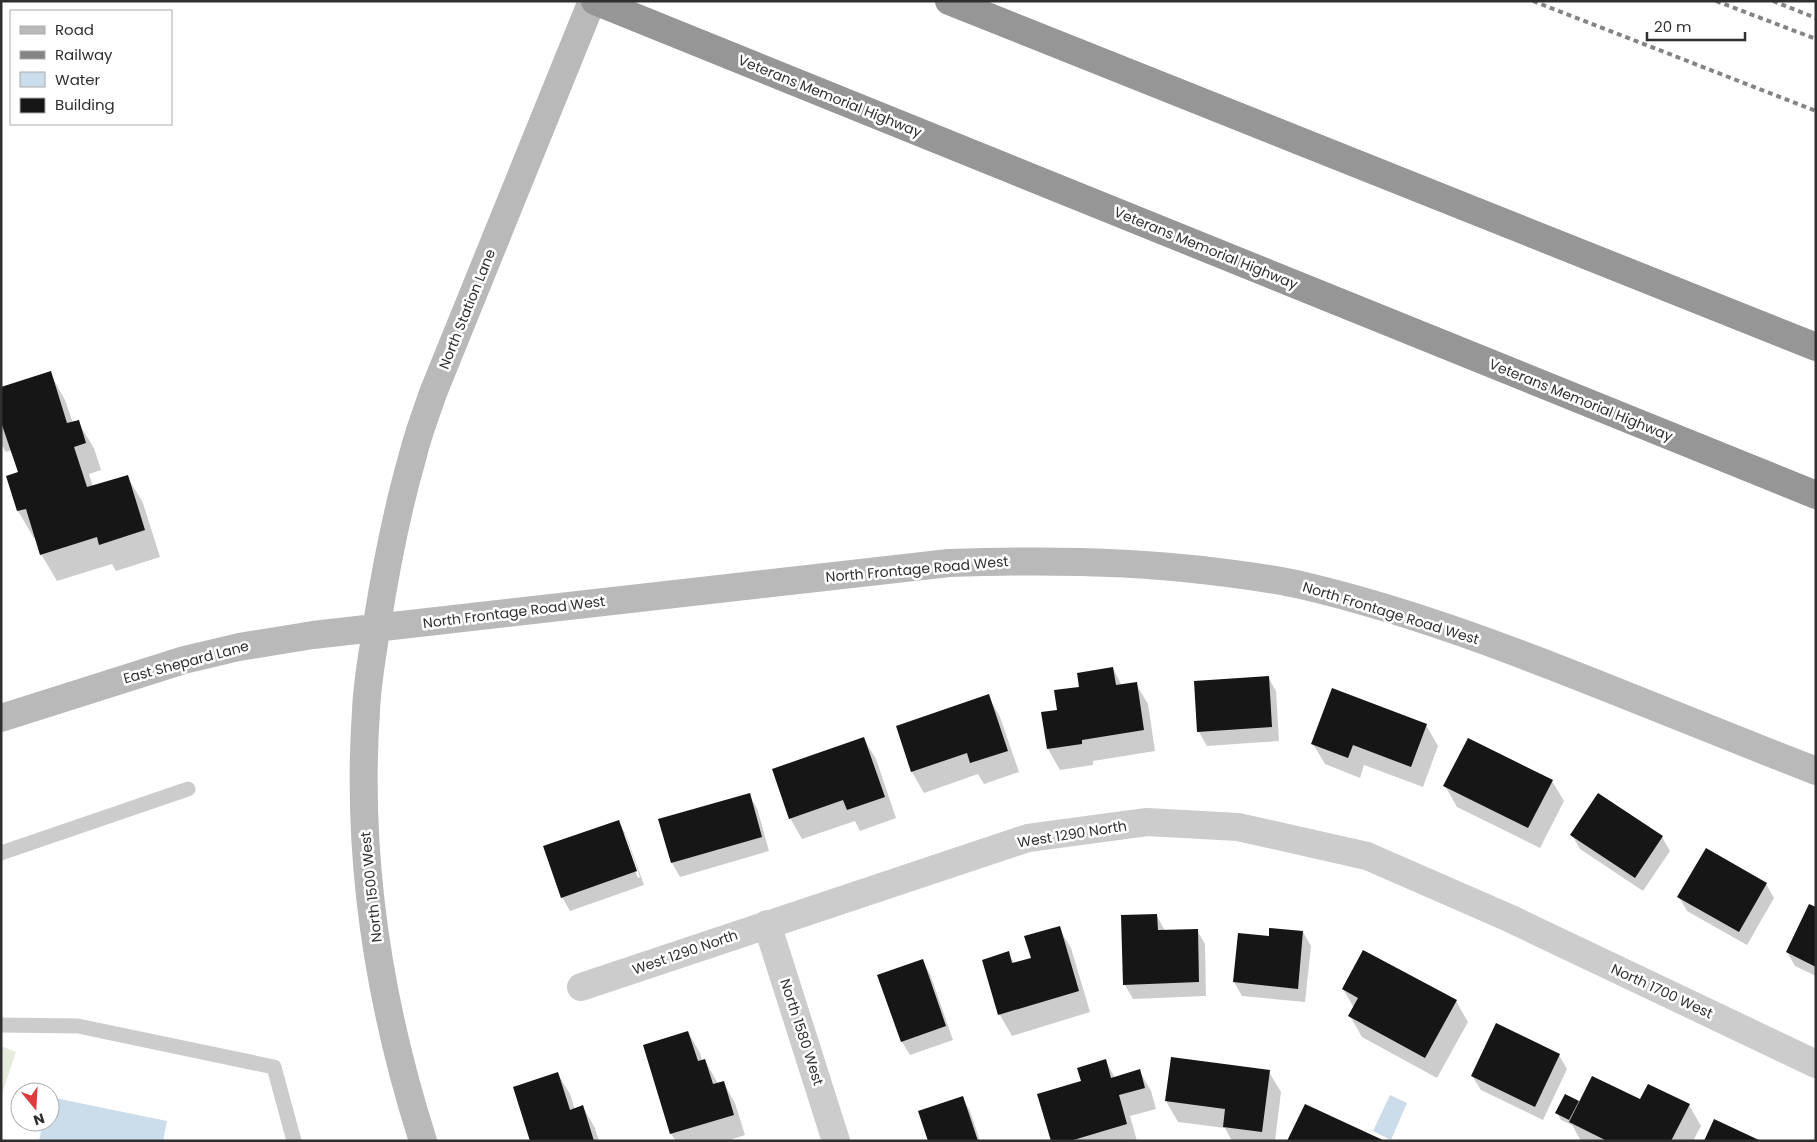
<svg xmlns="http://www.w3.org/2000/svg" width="1817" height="1142" viewBox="0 0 1817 1142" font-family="Poppins,sans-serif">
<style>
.green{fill:#e5ecde}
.water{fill:#cbdcea}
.shadow{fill:#0003;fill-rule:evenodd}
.building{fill:#161616}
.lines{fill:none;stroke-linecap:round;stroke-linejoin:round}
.lane{stroke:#ccc;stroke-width:15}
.street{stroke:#ccc;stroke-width:28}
.secondary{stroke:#b9b9b9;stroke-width:28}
.highway{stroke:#969696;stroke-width:28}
.rail{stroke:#848484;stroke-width:4;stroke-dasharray:5 4;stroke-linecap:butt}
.labels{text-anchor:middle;stroke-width:5;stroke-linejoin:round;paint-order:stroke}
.street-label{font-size:14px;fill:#2f2f2f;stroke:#fff}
</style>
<rect width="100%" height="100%" fill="#fff"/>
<path class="green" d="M1,1046L16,1052L1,1097Z"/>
<path class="water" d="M1390,1095L1407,1103L1391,1140L1373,1131Z
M50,1097L167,1121L163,1141H39L43,1122H50Z"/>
<path class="shadow" d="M50,373L65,400L73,423L78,422L94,448L101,470L89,474L93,487L127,476L143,503L160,557L116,571L112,564L57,581L41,554L36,537L34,538L18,511L8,477L19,473L12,450L6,452L1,444V388Z
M1113,668L1122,686L1136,684L1148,704L1155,751L1093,761V765L1060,770L1048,749L1043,713L1059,711L1080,688Z
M1268,677L1276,691L1279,741L1207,746L1199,732L1196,682Z
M988,696L1000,717L1019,772L984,784L978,774L924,793L912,772L897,727Z
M1426,725L1438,746L1423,787L1364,765L1360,778L1325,764L1313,744Z
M864,739L876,759L896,818L860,831L855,821L802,839L790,818Z
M1552,781L1564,801L1540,848L1457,807L1445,786Z
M749,795L757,808L769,851L680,877L672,863Z
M1599,795L1662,837L1670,851L1643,891L1580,849L1572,835Z
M618,821L626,835L644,885L570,911L562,897ZM622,834H625L640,877L638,878Z
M1706,850L1766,884L1774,898L1747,945L1687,911L1679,897Z
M1816,909V976L1795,966L1787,952Z
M1157,916L1165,931L1197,930L1205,944L1206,996L1133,999L1125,985Z
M1059,928L1071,948L1090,1012L1012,1036L1000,1015L983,960L1008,953L1015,964L1032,959Z
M1303,932L1311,946L1305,1002L1242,996L1234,982L1239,934L1270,937Z
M922,960L930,974L953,1040L910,1055L902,1042Z
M1343,989L1456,1001L1468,1022L1437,1078L1362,1037L1350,1016L1354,1008Z
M688,1032L700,1053L702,1061L705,1060L718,1084L723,1082L735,1103L745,1135L727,1141H676L671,1134Z
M1559,1055L1567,1069L1543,1120L1481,1090L1472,1076Z
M1105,1060L1115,1078L1139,1070L1151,1091L1156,1109L1130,1116L1137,1141H1052L1082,1082Z
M1269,1072L1281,1092L1275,1141H1232L1225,1128L1178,1122L1166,1101Z
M558,1074L570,1094L575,1110L583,1107L595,1128L599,1141H531Z
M962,1097L970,1111L980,1141H929Z
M1641,1101L1689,1105L1701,1126L1693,1141H1581L1572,1125L1561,1120L1557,1113L1578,1102L1579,1105Z"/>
<path class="building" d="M51,371L67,423L79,420L86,443L74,447L87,487L128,475L145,530L99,545L97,537L40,555L26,509L17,511L6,476L18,472L1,422V387Z
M1113,667L1116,685L1137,682L1144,730L1082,740V744L1047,749L1041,712L1057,710L1054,690L1079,687L1077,673Z
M1269,676L1272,727L1197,732L1194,681Z
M1332,688L1427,724L1411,767L1353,745L1348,758L1311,744Z
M989,694L1008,751L970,763L967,753L911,772L896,726Z
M864,737L885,797L847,810L843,800L789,819L772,769Z
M1468,738L1553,780L1528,828L1443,786Z
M750,793L762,837L671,863L658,819Z
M1598,793L1663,836L1635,878L1570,835Z
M619,820L637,871L561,898L543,846Z
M1706,848L1767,883L1739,932L1677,897Z
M1809,904L1816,907V967L1786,952Z
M1157,914L1158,930L1198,929L1199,982L1123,985L1121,915Z
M1060,926L1079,991L998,1015L982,960L1009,951L1012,963L1031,958L1024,936Z
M1269,928L1303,931L1298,989L1233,982L1238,933L1269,936Z
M1363,950L1457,1000L1425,1058L1348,1016L1358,998L1342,989Z
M923,959L946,1026L901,1042L877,975Z
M1496,1023L1560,1054L1535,1107L1471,1076Z
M688,1031L698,1061L705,1059L713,1084L724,1081L734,1115L670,1134L643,1045Z
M1171,1057L1270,1070L1262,1132L1223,1127L1225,1109L1165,1101Z
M1106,1059L1111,1078L1140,1069L1145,1088L1119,1095L1127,1124L1070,1141H1051L1037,1094L1081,1081L1077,1068Z
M558,1072L570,1110L583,1105L594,1141H530L513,1087Z
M1592,1076L1640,1099L1648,1084L1690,1104L1671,1141H1607L1569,1122Z
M1565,1094L1579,1101L1569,1120L1555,1113Z
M963,1096L978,1141H928L918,1111Z
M1305,1104L1385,1141H1287Z
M1714,1119L1761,1141H1704Z"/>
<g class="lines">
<path class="lane" d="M1,853L188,789
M1,1025L78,1026L274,1067L294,1141"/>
<path class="street" d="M767,924L836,1141
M581,987L1028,838L1147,822L1238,827L1367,856L1509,918L1816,1064"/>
<path class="secondary" d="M1,718L184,660L239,647L313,635L949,563C1034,560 1118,560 1202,570C1236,574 1272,578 1305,586C1410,611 1510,649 1610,689C1678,716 1747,744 1816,771
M423,1141C379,1003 356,856 366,711C367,682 373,652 377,624C386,567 397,510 413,455C418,434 426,414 433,393L592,1"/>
<path class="highway" d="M595,1L1816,495
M949,1L1816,347"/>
<path class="rail" d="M1533,1L1816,111
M1716,1L1816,39
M1773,1L1816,18"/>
</g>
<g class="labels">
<g class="street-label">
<text transform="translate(830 96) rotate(22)" y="5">Veterans Memorial Highway</text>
<text transform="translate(1206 248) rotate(22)" y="5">Veterans Memorial Highway</text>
<text transform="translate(467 309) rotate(-68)" y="5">North Station Lane</text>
<text transform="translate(1581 400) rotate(22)" y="5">Veterans Memorial Highway</text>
<text transform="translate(917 569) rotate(-5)" y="5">North Frontage Road West</text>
<text transform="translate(514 612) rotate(-7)" y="5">North Frontage Road West</text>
<text transform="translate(1391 613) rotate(17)" y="5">North Frontage Road West</text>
<text transform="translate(186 662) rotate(-15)" y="5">East Shepard Lane</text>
<text transform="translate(1072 834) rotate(-9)" y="5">West 1290 North</text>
<text transform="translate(371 887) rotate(-96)" y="5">North 1500 West</text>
<text transform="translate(685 952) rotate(-19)" y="5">West 1290 North</text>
<text transform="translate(1662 991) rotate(25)" y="5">North 1700 West</text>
<text transform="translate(802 1032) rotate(72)" y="5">North 1580 West</text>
</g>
</g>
<rect width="1817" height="1142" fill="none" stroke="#2f2f2f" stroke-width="5"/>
<rect x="10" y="10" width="162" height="115" fill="#ffffff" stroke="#acacac"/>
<rect x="20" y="26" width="25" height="8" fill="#b9b9b9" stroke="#acacac"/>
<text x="55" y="35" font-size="15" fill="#2f2f2f">Road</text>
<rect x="20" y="51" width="25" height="8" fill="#848484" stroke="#acacac"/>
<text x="55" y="60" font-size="15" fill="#2f2f2f">Railway</text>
<rect x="20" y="72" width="25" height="15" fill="#cbdcea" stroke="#acacac"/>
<text x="55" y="85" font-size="15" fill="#2f2f2f">Water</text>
<rect x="20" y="98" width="25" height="15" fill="#161616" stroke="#acacac"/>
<text x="55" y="110" font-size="15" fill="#2f2f2f">Building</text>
<g transform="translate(35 1107) rotate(162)"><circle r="24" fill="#ffffff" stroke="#acacac"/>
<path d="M0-4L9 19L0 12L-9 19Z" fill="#dc3b3d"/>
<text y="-8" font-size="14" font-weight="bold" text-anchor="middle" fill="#2f2f2f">N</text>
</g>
<path d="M1647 32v8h98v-8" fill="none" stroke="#2f2f2f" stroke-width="2.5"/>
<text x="1654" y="32" font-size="15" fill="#2f2f2f" stroke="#ffffff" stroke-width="4" paint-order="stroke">20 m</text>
</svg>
